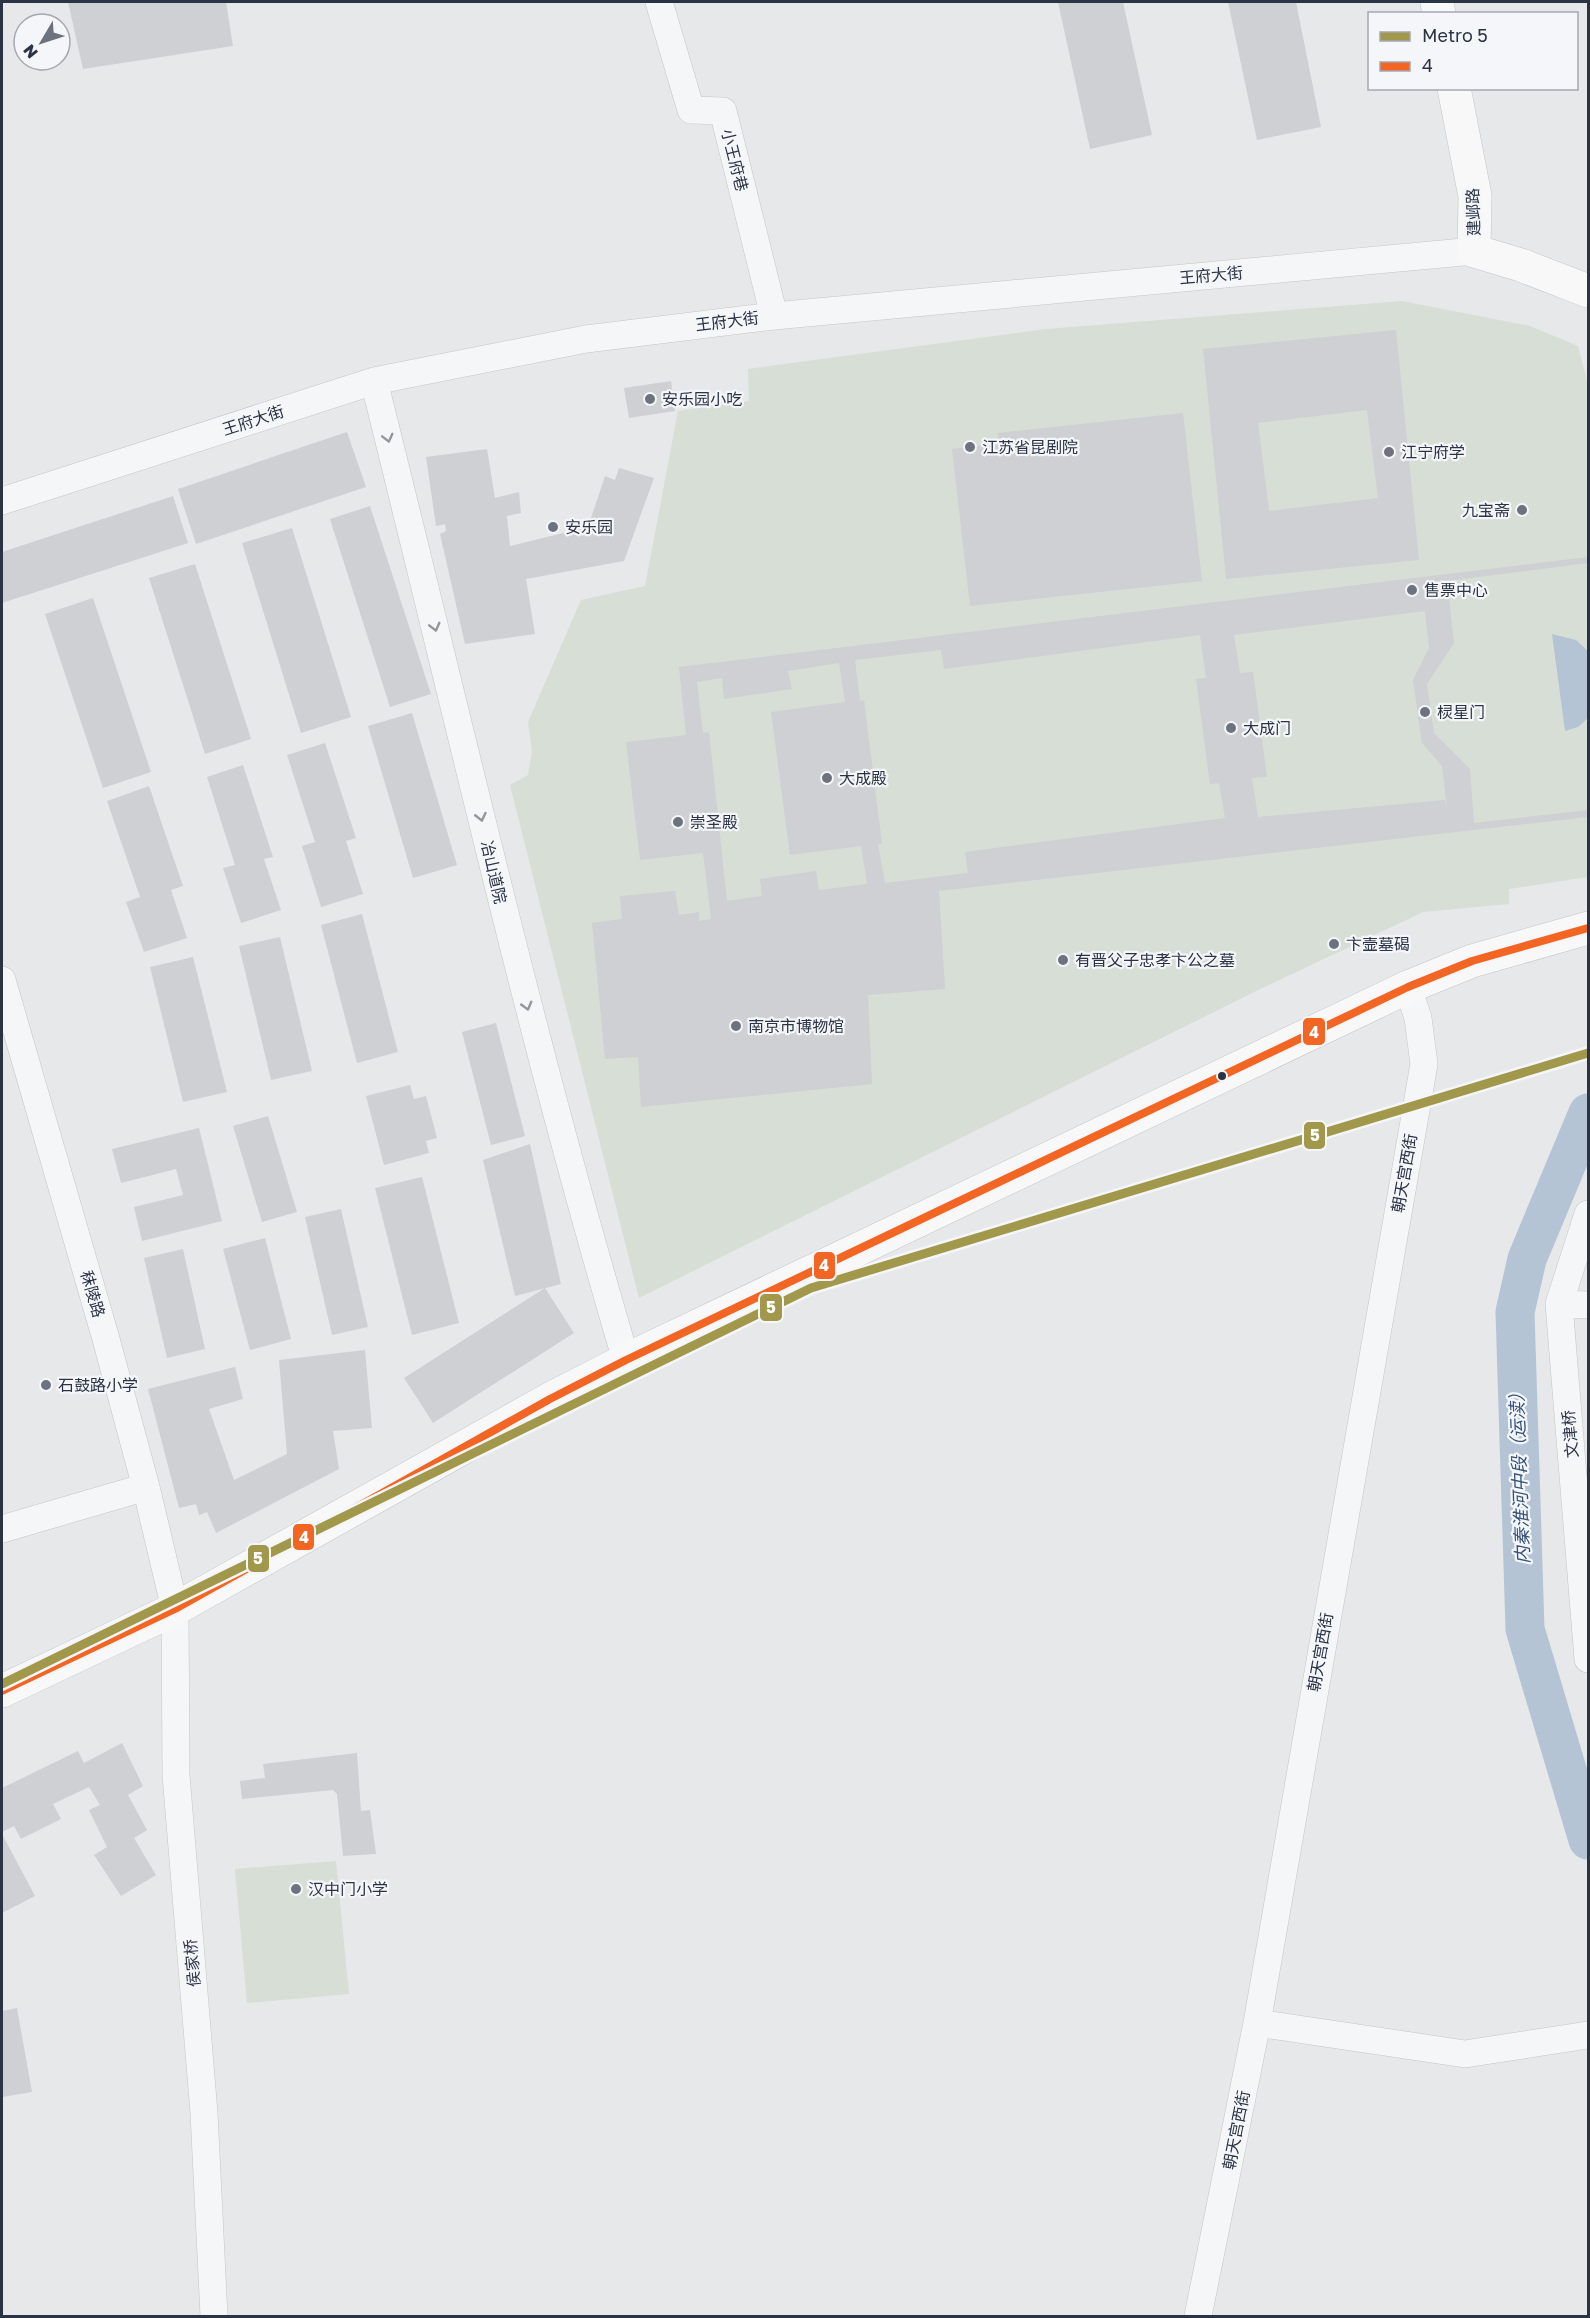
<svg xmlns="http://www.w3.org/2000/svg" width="1590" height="2318" viewBox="0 0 1590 2318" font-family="'Golos Text','Noto Sans SC',sans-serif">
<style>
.green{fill:#d6ded6}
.water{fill:#b4c4d5}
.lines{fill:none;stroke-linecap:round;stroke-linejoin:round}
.river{stroke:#b4c4d5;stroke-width:39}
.building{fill:#ced0d3;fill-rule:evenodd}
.minor-casing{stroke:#c4c6c8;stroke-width:28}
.major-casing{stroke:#c2c5c8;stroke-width:34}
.minor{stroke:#f5f6f7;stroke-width:27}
.major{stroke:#f8f8f8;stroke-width:33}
.bus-1-casing{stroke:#f4f6f9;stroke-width:12}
.bus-1{stroke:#f26522;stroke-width:8}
.metro-1-casing{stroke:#f4f6f9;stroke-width:14}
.metro-1{stroke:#a2984c;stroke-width:9}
.oneway{stroke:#90959e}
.poi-dot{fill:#6c737f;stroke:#f4f6f9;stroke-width:2}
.bus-dot{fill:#2b3445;stroke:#f4f6f9;stroke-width:2}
.labels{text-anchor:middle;stroke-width:4.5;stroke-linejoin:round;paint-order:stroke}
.street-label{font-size:16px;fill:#2b3445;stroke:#f4f6f9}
.poi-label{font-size:16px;fill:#2b3445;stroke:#f4f6f9;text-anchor:start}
.water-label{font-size:18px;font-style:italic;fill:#34527a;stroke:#f4f6f9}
.line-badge{stroke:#f4f6f9;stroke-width:2}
.badge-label{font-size:16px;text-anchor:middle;font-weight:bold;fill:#fff}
</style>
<rect width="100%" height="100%" fill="#e6e8ea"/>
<path class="green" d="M1402,301L1530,326L1578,346L1588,385V877L1509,889V904L1423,912L1256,991L639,1298L510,785L528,775L532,751L528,722L581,600L645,586L678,411L749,401L748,369L1046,329Z
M336,1861L349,1994L247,2003L235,1869Z"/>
<path class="water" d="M1552,634L1576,640L1588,651V718L1578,727L1565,731Z"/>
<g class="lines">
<path class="river" d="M1588,1113L1527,1259L1515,1312L1525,1629L1588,1840"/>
</g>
<path class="building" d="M68,2H226L233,46L83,69Z
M1058,2H1123L1152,135L1090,149Z
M1228,2H1296L1321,127L1257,140Z
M1396,330L1419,560L1226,579L1203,349ZM1367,410L1378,498L1269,511L1258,423Z
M671,381L675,411L629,418L624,388Z
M1183,413L1202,581L970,606L952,449L999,443L998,433Z
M347,432L366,487L196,544L178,489Z
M487,449L495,498L519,492L521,513L507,516L510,546L588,527L605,476L615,480L619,468L654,478L624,561L526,579L535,634L465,644L440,534L446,531L445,524L436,526L426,457Z
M173,496L188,543L2,603V552Z
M370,506L431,694L390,707L330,519Z
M292,528L351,717L301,733L242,543Z
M1588,557V563L1447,581L1454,643L1427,684L1434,733L1470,769L1474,823L1588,810V817L939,891L945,989L868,995L872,1084L641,1107L638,1057L605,1059L592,923L622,919L620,896L675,891L679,915L699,912V921L711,919L703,853L640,860L626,742L686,735L679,667ZM1425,611L1429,648L1413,680L1422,743L1442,766L1447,808L1445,800L1258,817L1252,778L1267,777L1253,672L1240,673L1234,635ZM1200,635L1206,678L1196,679L1210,784L1219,783L1225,818L965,852L968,873L885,883L878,844H882L864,700L860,701L855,660L941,650L944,669ZM839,663L845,702L771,712L790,855L861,846L867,884L819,890L816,871L760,879L762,896L727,901L709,732L703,733L697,682L722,678L724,699L792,689L788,671Z
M195,564L251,739L205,754L149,578Z
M93,598L151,772L103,788L45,614Z
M412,713L457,865L413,878L368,726Z
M325,743L356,838L346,841L363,894L321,907L302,846L315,842L287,755Z
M243,765L273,857L264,859L281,910L241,923L223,868L235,865L207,777Z
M149,786L183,886L171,890L187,938L144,952L126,902L140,897L107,801Z
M362,914L398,1052L357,1063L321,925Z
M280,937L312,1071L271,1080L239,946Z
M193,957L227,1092L183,1102L150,967Z
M496,1023L525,1136L491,1145L462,1032Z
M410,1085L414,1099L426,1096L437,1138L426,1141L429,1153L384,1165L366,1096Z
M268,1116L297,1212L262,1222L233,1126Z
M199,1128L222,1221L142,1241L134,1207L183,1195L176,1169L121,1183L112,1149Z
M530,1144L561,1284L515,1296L483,1160Z
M422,1177L459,1323L412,1335L375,1188Z
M341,1209L368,1327L332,1335L305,1217Z
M265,1238L291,1339L250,1350L223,1249Z
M183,1249L205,1349L167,1358L144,1258Z
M545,1288L574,1333L433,1423L404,1378Z
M365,1350L372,1428L333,1431L339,1469L216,1533L207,1512L199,1515L196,1504L179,1508L148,1389L235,1367L243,1399L209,1409L234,1480L287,1454L279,1360Z
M122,1743L143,1786L128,1795L147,1830L134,1838L156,1875L121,1896L94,1855L107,1847L89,1810L100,1805L89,1787L53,1804L61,1819L21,1839L14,1826L2,1832V1788L78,1751L84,1763Z
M357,1753L361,1811L370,1810L376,1854L343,1856L337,1794L333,1790L242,1799L240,1781L265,1778L263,1764Z
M2,1834L35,1896L2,1913Z
M17,2008L32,2092L2,2097V2011Z"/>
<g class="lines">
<g class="minor-casing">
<path id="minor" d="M659,2L691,110L723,111L774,316
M374,381C456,708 530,1037 626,1360
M2,501L374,381L586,339L774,316L1474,251
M2,980L106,1339L146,1487L175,1609L176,1775L204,2113L214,2316
M1588,1214L1559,1304L1588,1659
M1559,1304L1588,1305
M2,1529L146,1487
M1257,2023L1465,2054L1588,2035
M1198,2316L1257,2023L1424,1064L1418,1018L1408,987"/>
</g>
<g class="major-casing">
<path id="major" d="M1437,2L1439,14
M1454,88L1475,196L1474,251L1521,265L1588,291
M2,1691L175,1609L550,1399L626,1360L1408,987L1472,961L1588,928"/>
</g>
<use href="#minor" class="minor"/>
<use href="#major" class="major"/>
<g class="bus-1-casing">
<path id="bus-1" d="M2,1691L175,1609L550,1399L626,1360L1408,987L1472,961L1588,928"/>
</g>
<use href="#bus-1" class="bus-1"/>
<g class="metro-1-casing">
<path id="metro-1" d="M2,1684L811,1288L1588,1053"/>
</g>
<use href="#metro-1" class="metro-1"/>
</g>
<defs><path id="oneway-chevron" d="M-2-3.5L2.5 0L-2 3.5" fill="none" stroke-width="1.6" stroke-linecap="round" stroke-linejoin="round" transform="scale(1.5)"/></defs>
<g class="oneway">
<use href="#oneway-chevron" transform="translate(388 438) rotate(76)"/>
<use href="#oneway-chevron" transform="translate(435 627) rotate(76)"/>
<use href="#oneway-chevron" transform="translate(481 817) rotate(77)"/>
<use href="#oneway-chevron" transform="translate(527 1006) rotate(75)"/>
</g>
<g class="poi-dot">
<circle cx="650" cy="399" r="6"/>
<circle cx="970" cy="447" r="6"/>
<circle cx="1389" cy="452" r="6"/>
<circle cx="1522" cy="510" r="6"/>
<circle cx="553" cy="527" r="6"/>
<circle cx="1412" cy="590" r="6"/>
<circle cx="1425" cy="712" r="6"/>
<circle cx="1231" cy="728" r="6"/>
<circle cx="827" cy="778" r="6"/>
<circle cx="678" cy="822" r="6"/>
<circle cx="1334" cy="944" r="6"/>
<circle cx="1063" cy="960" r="6"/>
<circle cx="736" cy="1026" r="6"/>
<circle cx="46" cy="1385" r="6"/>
<circle cx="296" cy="1889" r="6"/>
</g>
<circle class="bus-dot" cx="1222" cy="1076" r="5"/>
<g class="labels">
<g class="street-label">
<text transform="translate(735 160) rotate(76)" y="6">小王府巷</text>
<text transform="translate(1473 212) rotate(-92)" y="6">建邺路</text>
<text transform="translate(1211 275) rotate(-5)" y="6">王府大街</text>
<text transform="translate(727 321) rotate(-7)" y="6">王府大街</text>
<text transform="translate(253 420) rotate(-18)" y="6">王府大街</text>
<text transform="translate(494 872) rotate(77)" y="6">冶山道院</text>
<text transform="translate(1404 1173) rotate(-80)" y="6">朝天宫西街</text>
<text transform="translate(93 1294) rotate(74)" y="6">秣陵路</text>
<text transform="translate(1570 1434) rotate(-95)" y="6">文津桥</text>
<text transform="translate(1320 1652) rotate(-80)" y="6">朝天宫西街</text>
<text transform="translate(192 1963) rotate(-95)" y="6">侯家桥</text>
<text transform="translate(1236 2130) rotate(-79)" y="6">朝天宫西街</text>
</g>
<g class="poi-label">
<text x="662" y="405">安乐园小吃</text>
<text x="982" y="453">江苏省昆剧院</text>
<text x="1401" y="458">江宁府学</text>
<text x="1510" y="516" text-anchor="end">九宝斋</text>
<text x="565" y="533">安乐园</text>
<text x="1424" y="596">售票中心</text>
<text x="1437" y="718">棂星门</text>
<text x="1243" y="734">大成门</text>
<text x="839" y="784">大成殿</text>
<text x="690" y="828">崇圣殿</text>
<text x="1346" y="950">卞壸墓碣</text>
<text x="1075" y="966">有晋父子忠孝卞公之墓</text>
<text x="748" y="1032">南京市博物馆</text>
<text x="58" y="1391">石鼓路小学</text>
<text x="308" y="1895">汉中门小学</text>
</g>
<g class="water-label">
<text transform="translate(1520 1474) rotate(-92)" y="6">内秦淮河中段（运渎）</text>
</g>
</g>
<g class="line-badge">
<rect x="1302" y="1017" width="24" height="29" rx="6" fill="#f26522"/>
<rect x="1303" y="1121" width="23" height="29" rx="6" fill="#a2984c"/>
<rect x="813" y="1251" width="23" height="29" rx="6" fill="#f26522"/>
<rect x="759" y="1293" width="24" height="29" rx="6" fill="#a2984c"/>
<rect x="292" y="1523" width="23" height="28" rx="6" fill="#f26522"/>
<rect x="247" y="1544" width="23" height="29" rx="6" fill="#a2984c"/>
</g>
<g class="badge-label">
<text x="1314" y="1038">4</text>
<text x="1315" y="1141">5</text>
<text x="824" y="1271">4</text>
<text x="771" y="1313">5</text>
<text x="304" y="1543">4</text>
<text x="258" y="1564">5</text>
</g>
<rect width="1590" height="2318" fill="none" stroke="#2b3445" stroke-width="6"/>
<rect x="1368" y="12" width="210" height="78" fill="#f4f6f9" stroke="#a4a8b1" stroke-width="1.5"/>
<rect x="1380" y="32" width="30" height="9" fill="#a2984c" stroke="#a4a8b1" stroke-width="1.5"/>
<text x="1422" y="42" font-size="18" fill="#2b3445">Metro 5</text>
<rect x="1380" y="62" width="30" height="9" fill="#f26522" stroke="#a4a8b1" stroke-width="1.5"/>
<text x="1422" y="72" font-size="18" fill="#2b3445">4</text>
<g transform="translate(42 42) rotate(231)"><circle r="28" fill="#f4f6f9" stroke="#a4a8b1" stroke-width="1.5"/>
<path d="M0-4.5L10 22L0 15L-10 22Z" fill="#6c737f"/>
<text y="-9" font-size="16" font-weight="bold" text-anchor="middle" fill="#2b3445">N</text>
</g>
</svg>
